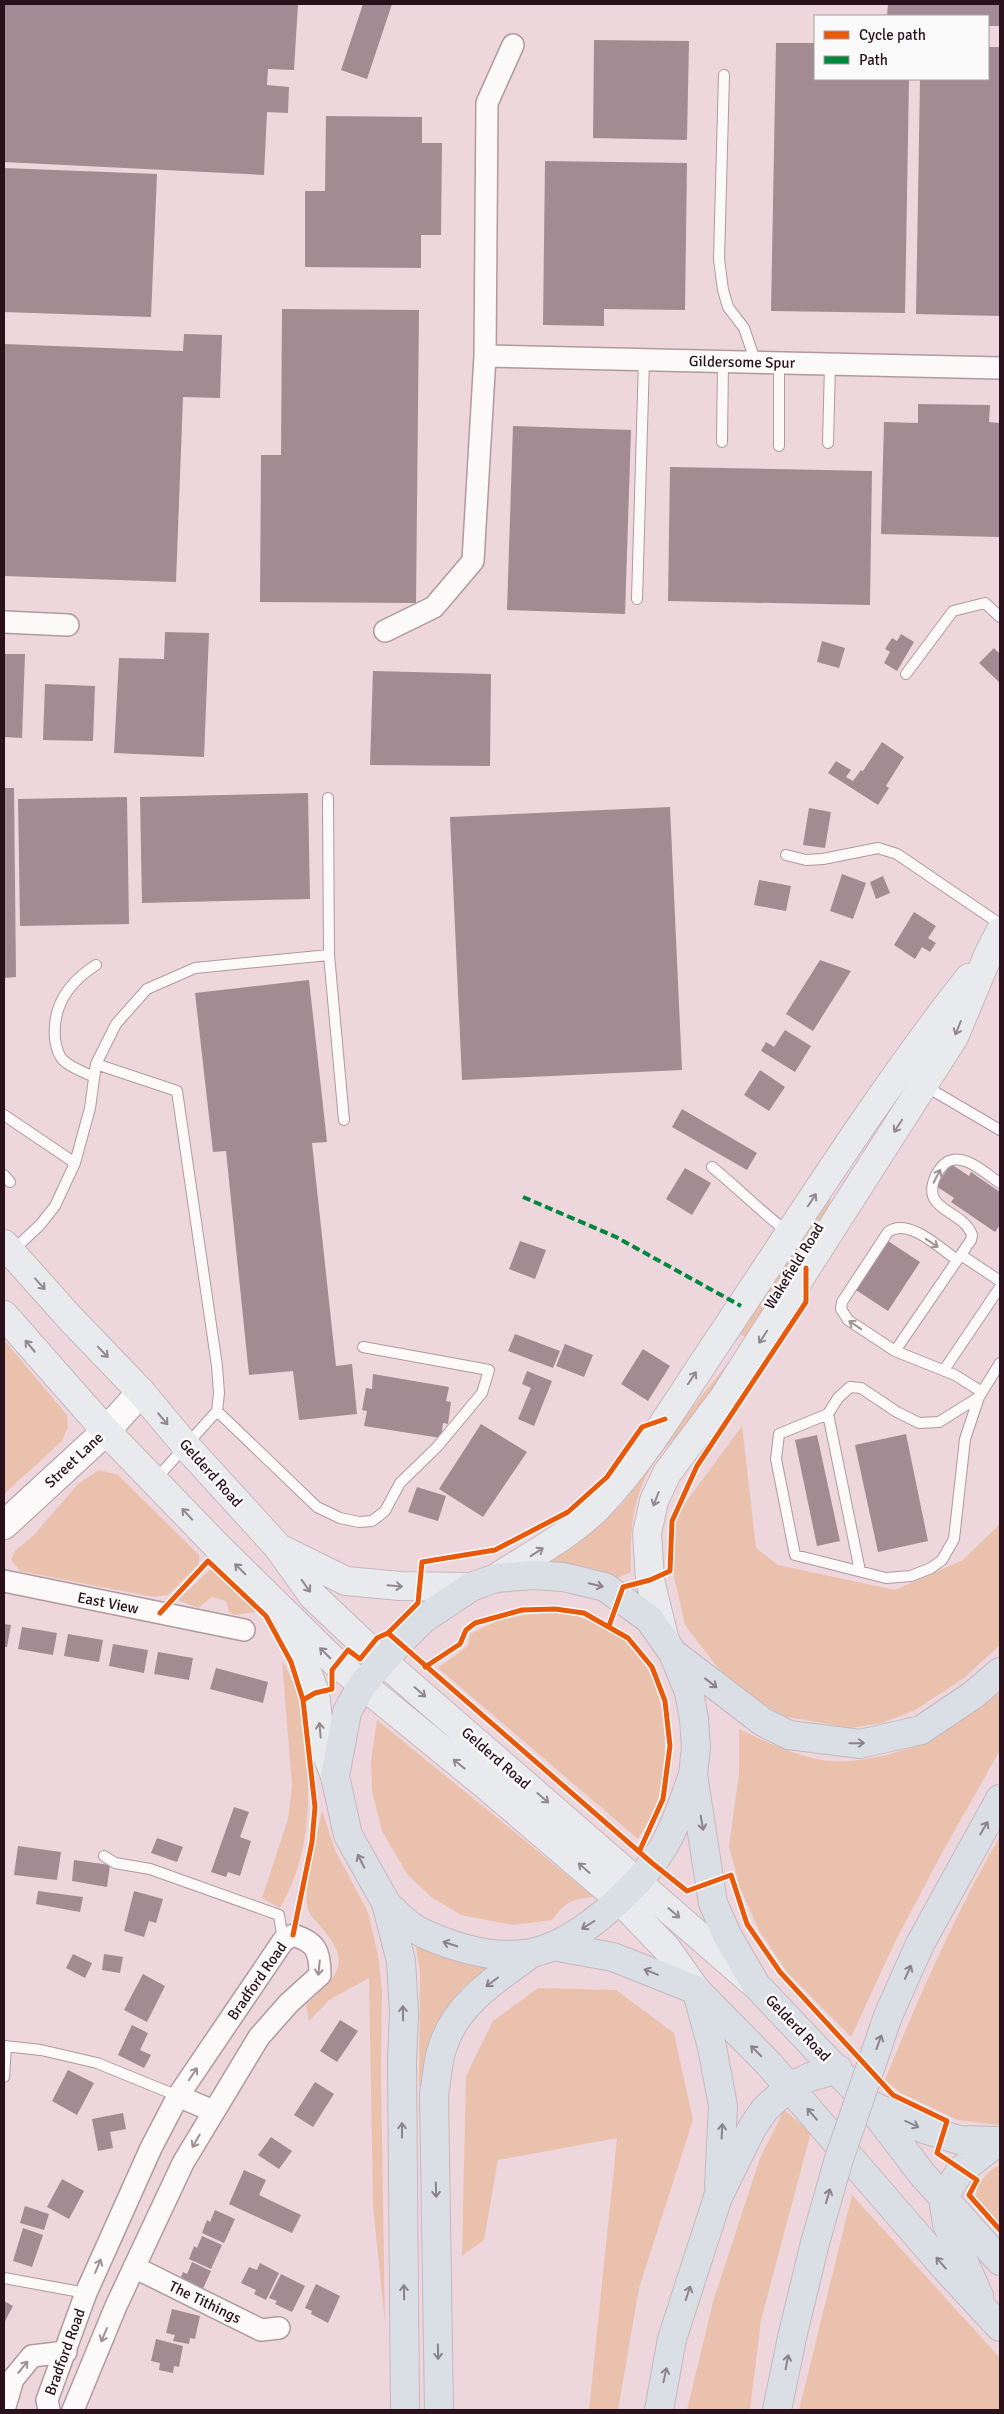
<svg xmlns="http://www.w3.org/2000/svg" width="1004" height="2414" viewBox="0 0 1004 2414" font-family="Signika,sans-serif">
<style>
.green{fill:#eac1ad}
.building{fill:#a28b93}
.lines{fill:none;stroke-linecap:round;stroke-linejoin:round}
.lane-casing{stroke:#b099a0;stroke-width:12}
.street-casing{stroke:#b099a0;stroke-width:24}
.secondary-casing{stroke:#b099a0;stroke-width:30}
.primary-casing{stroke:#c6b8bd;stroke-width:30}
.highway-casing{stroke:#c6b8bd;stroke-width:30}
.lane{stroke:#fcf9fa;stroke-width:10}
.street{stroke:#fcf9fa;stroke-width:21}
.secondary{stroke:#fcf9fa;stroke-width:28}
.primary{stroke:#e8eaed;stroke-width:28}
.highway{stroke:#dadfe6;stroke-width:28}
.highway-bridge-casing{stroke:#c6b8bd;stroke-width:30;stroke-linecap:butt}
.highway-bridge{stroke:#dadfe6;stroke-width:28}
.quiet{stroke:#00873e;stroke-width:4;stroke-dasharray:8 4;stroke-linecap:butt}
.cycleway-casing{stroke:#fafafa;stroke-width:8}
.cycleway{stroke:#e8590c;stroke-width:5}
.oneway{stroke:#92888e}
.oneway2{stroke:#9e9095}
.oneway3{stroke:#8b828a}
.labels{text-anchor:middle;stroke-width:5;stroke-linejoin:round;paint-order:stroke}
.street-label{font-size:15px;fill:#2a101a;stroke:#fafafa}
</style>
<rect width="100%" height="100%" fill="#eed6dd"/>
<path class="green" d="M827,1198L831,1199L828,1208L750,1336H742L738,1330Z
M4,1340L67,1415L68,1427L62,1441L4,1494Z
M728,1363L730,1368C720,1381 711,1396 701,1409C681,1433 654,1455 642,1485C631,1512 630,1542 631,1572L611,1581L540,1568L579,1543L622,1504L672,1433Z
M742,1426L756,1548L778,1565L895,1590L963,1560L1000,1524V1645L964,1678L915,1710L882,1723L850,1728L787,1717L751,1698L718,1668L685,1625L674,1577L672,1521Z
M99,1470L118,1475L199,1555V1564L168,1595L154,1597L20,1571L11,1560L15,1551L34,1535L78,1484Z
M212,1568L256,1612L234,1615L229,1612L226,1601L212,1597L198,1608L178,1600Z
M565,1612C584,1619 604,1625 621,1637C668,1673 673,1753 656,1806C653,1817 644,1828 638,1839L438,1668L468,1646L470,1634L499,1620L531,1614Z
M282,1661C300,1688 303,1717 306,1748C311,1805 309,1858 280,1908L262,1898L288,1819L292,1786Z
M1000,1685V1750L943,1851L895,1942L851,2037L787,1972L759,1930L740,1888L729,1846L739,1774V1729C764,1741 802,1759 830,1761C857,1763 891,1755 916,1746C943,1736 978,1703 1000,1685Z
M377,1720L594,1897C572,1899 565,1902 552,1920L513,1925L461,1915L431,1897L407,1874L382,1831L372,1791L371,1761Z
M322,1810L335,1850L368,1912L379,1960L382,1993L381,2073L385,2324L373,2205L369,1978L329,2000L309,2021L306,2005C336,1977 354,1964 321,1927C315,1919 308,1915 307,1905C305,1877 317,1839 322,1810Z
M1000,1836V2125H999L958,2120L901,2093L885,2080C919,1996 955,1915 1000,1836Z
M414,1934L495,1962L462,1988L451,2004L424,2088L419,2086L420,1973Z
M538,1988L616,1990L674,2033L693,2120L639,2288L618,2410H589L617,2138L498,2160L484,2240L462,2256L466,2076L493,2021Z
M784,2110L811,2132L761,2320L750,2410H687L713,2302L760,2158Z
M1000,2165V2224L976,2197C976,2184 988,2170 1000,2165Z
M852,2195L1000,2358V2410H799Z"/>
<path class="building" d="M4,4H298L294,70L268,69L267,85L289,87L288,113L267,112L264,175L4,162Z
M363,4H392L367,79L341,70Z
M888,4H1000V26H988V16H887Z
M594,40L689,41L687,140L593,138Z
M776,43H815V79H909L905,313L771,311Z
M988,47H1000V316L916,314L920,79H988Z
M326,116L422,117V143H442L441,235H421V268L305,267V191H325Z
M545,161L687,163L685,310L604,309V326L543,325Z
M4,168L157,174L151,317L4,312Z
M282,309L419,310L416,603L260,602L261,455H281Z
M184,334L222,335L220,398L183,397L176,582L4,576V344L183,351Z
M918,404L990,405L989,422L1000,423L999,537L881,534L884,422L918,423Z
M513,426L631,430L625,614L507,610Z
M670,467L872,471L870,605L668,601Z
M165,632L209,633L204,757L114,753L119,658L164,659Z
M901,634L914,642L897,671L884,663L890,652L885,649L892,638L897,641Z
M822,641L845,648L839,668L817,662Z
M994,648L1000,654V683L979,663Z
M4,654H25L22,738L4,737Z
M373,671L491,674L490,766L370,765Z
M45,684L95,686L93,741L43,740Z
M882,742L904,757L886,786L889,788L878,805L828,773L836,761L851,770L846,777L853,781L861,770L863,771Z
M4,788H14L16,977L4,978Z
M308,793L310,899L142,903L140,797Z
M127,797L129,924L20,926L18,799Z
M670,807L682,1070L462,1080L450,817Z
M809,808L831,812L825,848L803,845Z
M842,874L866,883L853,919L830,911Z
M883,876L890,893L876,899L870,882Z
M759,880L791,886L786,911L754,905Z
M914,912L936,926L928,938L936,943L930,952L922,947L915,959L894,945Z
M820,960L851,971L813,1031L786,1014Z
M309,980L327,1142L312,1143L332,1329L336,1366L352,1364L357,1414L299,1420L293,1371L249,1375L226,1151L213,1152L195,993Z
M785,1030L811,1046L795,1072L761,1051L766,1042L774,1047Z
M760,1070L785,1087L769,1111L744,1095Z
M682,1109L757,1153L747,1170L672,1127Z
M951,1164L969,1176L971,1172L1000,1192V1225L995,1232L951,1202L954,1198L936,1186Z
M685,1168L711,1183L692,1215L666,1199Z
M520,1241L546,1250L535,1279L509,1269Z
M888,1241L920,1262L888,1311L856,1290Z
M515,1334L560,1351L553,1368L508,1351Z
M565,1344L593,1355L584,1377L556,1366Z
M643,1349L670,1366L648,1401L621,1384Z
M527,1371L552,1381L534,1426L518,1419L531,1388L522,1384Z
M373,1374L449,1387L446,1401L451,1402L448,1424L443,1423L441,1438L364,1426L367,1411L362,1410L366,1388L372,1389Z
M481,1424L527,1452L483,1517L439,1489Z
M906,1434L928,1541L878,1552L855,1445Z
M817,1435L840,1541L817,1546L795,1440Z
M417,1487L446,1496L438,1521L408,1512Z
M4,1624L11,1625L7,1647H4Z
M22,1627L57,1633L53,1655L18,1649Z
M68,1634L103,1640L99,1662L64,1656Z
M113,1644L148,1650L144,1673L109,1666Z
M158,1652L193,1658L189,1680L154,1674Z
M216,1668L268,1682L263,1703L210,1689Z
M234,1807L249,1812L240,1837L251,1841L240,1876L228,1872L226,1877L211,1872Z
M157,1838L183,1847L177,1862L151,1853Z
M18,1846L61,1852L57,1880L14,1875Z
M74,1860L110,1865L107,1887L72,1881Z
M38,1891L83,1897L80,1912L36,1904Z
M134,1891L163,1899L156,1923L149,1921L144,1937L124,1931Z
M73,1954L92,1963L85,1978L66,1968Z
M104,1954L123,1957L120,1973L102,1970Z
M143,1974L165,1986L147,2022L124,2010Z
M340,2020L358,2031L337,2062L320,2051Z
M132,2025L148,2033L140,2050L151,2055L144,2068L118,2055Z
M68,2070L94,2083L77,2115L52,2101Z
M315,2082L334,2094L313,2127L294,2115Z
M123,2113L126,2129L110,2132L113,2148L98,2151L92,2119Z
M271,2137L292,2151L279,2169L258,2155Z
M244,2170L266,2180L259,2195L301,2215L292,2233L229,2204Z
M62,2179L84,2191L69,2219L47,2207Z
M25,2206L49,2214L44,2230L20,2223Z
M215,2210L235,2219L224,2243L202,2233L207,2220L210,2222Z
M23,2228L43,2235L32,2267L13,2261Z
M202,2236L222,2245L211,2269L189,2259L194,2246L197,2248Z
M192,2262L211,2271L200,2295L178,2285L183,2272L187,2274Z
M260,2263L279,2273L266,2300L254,2294L256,2290L241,2283L249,2267L257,2270Z
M281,2274L305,2286L292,2312L275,2304L277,2301L269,2298Z
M316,2284L340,2296L328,2323L311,2314L312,2311L305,2308Z
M4,2301L13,2306L4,2323Z
M172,2309L200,2316L195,2339L190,2338L189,2344L173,2341L175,2335L166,2333Z
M156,2339L183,2346L179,2367L174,2366L173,2373L159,2370L160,2363L151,2361Z"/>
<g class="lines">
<g class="lane-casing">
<path id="lane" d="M724,75L719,259L723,290L728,307L744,328L756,363
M779,363V446
M722,442L723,362
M828,443L830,364
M637,599L644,360
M906,674L953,611L985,603L1000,617
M328,798L329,955
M786,855L806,860L823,859L878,848L897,854L1000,924
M96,1064L177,1091L217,1366L219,1393L217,1411
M94,1077C84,1072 71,1068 63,1060C58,1055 56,1046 55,1039C52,1005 69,982 96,965
M925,1086L1000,1130
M4,1115L75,1163
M712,1167C738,1188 761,1212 789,1233
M4,1175L10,1182
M12,1251L40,1225L55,1206L75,1163L90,1108L96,1064L116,1024L147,989L195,968L329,955L344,1120
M961,1255L1000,1281
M895,1351L848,1320L841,1309L842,1302L888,1232C908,1217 940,1248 957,1260
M944,1370L1000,1287
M982,1392L955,1375L895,1351L971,1240L972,1235C963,1209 919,1212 936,1175C939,1170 943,1163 949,1161C966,1154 986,1174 1000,1183
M828,1414L779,1434L776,1459L795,1555L886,1578L911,1576L931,1568L942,1560L954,1539L965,1439L979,1397
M155,1480L217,1411L317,1507L340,1518L359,1522L372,1521L385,1511L400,1483L437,1447L482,1393L489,1370L363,1347
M860,1571L828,1414L838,1398L850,1387L861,1388L897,1412L919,1423L939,1422L979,1397L1000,1363
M104,1856L115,1863L150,1869L279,1915L283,1941
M4,2046L41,2050L97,2063L178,2096
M4,2077L6,2046
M4,2278L86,2293"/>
</g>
<g class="street-casing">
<path id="street" d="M485,356L487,103L513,45
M4,622L68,625
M385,631L434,607L473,561L485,356L1000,368
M4,1581L244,1630
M178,2096L213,2111
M134,2267L261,2330L279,2328
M4,2410L13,2379L32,2356L66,2352
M49,2410L47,2400L86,2293L151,2148L178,2096L283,1941L293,1935C316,1942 320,1951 320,1975L289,2003L259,2037L183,2163L116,2306L73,2410"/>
</g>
<g class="secondary-casing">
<path id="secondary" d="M4,1525L106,1431L141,1392"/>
</g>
<g class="primary-casing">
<path id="primary" d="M4,1244L69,1317L141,1392L186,1446L278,1547L313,1596L369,1649L751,1981
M4,1315L106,1431L219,1548L336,1663L489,1788L620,1900L667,1949L696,1990
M281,1549L346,1581L400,1586L471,1587
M496,1578C530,1556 569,1536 598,1507C646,1457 681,1395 720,1338C801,1217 879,1092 969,978
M289,1622L315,1693L320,1737L335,1776
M665,1641L650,1580L647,1533L654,1501L667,1473L722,1400L954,1037L990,951L1000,932"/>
</g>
<g class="highway-casing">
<path id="highway" d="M674,1654L763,1722L789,1735L860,1744L921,1730L973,1695L1000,1672
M386,1903C394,1911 402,1920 411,1926C425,1936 441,1941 456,1946C481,1954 505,1958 531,1953C578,1944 638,1888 662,1849C676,1827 684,1799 693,1775
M552,1946L613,1957L696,1990L769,2064L947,2270L1000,2327
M697,1992L712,2047L723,2106L719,2186
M888,2016L920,1944L1000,1799
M871,2105L924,2129L959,2140L1000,2141
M979,2296L947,2224L943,2198L961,2170L999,2141
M405,2410L402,2061L404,2013L401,1961L386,1903L348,1835L335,1776L347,1712L362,1685L398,1644L423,1619L471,1587L496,1578L533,1575L563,1577L605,1587L649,1619L673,1653L689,1692L694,1719L696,1747L693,1775L713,1903L727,1935L756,1985L868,2103L922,2174L1000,2261
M439,2410L434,2094C437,2080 437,2063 442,2049C455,2004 496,1979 532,1953
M659,2410L672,2339L718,2197L752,2128L765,2109L789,2087L810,2077L838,2069
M777,2410L793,2333L815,2243"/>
</g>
<use href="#lane" class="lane"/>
<use href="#street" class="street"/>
<use href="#secondary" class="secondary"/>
<use href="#primary" class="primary"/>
<use href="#highway" class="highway"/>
<g class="highway-bridge-casing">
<path id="highway-bridge" d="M815,2243L838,2162L888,2016"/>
</g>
<use href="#highway-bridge" class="highway-bridge"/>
<path class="quiet" d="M523,1197L616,1237L741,1306"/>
<g class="cycleway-casing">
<path id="cycleway" d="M160,1613L208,1561L266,1616L291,1662L303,1700L315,1807L312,1842L293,1935
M609,1626L623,1587L650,1580L670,1571L672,1521L697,1466L806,1302V1268
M388,1633L652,1863L687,1891L731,1875L747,1924L780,1972L893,2095L947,2121L937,2153L977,2180L969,2195L1000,2230
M425,1667L460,1644L466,1630L475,1623L522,1610L555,1609L584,1613L628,1638L652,1667L665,1701L670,1746L663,1799L639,1852
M303,1700L315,1693L332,1689V1670L348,1650L360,1659L377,1638L388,1633L418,1603L422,1562L495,1550L568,1512L607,1477L642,1427L665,1419"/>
</g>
<use href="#cycleway" class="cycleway"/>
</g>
<defs><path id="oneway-shaft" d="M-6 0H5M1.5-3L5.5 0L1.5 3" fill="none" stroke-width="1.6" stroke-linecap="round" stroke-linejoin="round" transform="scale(1.25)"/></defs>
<g class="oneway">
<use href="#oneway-shaft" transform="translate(958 1028) rotate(112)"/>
<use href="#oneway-shaft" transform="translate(898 1126) rotate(123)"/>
<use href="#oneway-shaft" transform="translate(812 1200) rotate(-56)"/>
<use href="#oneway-shaft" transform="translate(40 1284) rotate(48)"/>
<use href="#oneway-shaft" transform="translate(763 1337) rotate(123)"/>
<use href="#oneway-shaft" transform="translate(30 1346) rotate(-130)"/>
<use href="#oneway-shaft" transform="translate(103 1352) rotate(46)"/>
<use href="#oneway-shaft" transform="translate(692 1378) rotate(-56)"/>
<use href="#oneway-shaft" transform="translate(163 1419) rotate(50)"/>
<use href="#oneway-shaft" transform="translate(656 1499) rotate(111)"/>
<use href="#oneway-shaft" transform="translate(187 1514) rotate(-133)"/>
<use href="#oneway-shaft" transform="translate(537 1552) rotate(-33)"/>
<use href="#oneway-shaft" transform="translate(240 1569) rotate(-135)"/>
<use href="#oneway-shaft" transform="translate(306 1586) rotate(54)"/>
<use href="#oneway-shaft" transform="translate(395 1586) rotate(5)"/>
<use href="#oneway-shaft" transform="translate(325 1653) rotate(-135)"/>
<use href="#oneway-shaft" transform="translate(420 1692) rotate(41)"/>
<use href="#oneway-shaft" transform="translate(320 1730) rotate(-95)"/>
<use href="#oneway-shaft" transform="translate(459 1764) rotate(-141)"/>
<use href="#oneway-shaft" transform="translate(543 1798) rotate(41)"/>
<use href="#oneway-shaft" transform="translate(584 1868) rotate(-139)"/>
<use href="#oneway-shaft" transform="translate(674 1913) rotate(41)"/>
</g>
<g class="oneway2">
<use href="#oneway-shaft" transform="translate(937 1176) rotate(-63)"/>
<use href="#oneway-shaft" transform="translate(932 1243) rotate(34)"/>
<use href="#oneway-shaft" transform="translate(855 1325) rotate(-146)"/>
<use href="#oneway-shaft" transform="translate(319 1968) rotate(96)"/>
<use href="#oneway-shaft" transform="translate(193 2074) rotate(-56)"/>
<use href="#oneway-shaft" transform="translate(196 2141) rotate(120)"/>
<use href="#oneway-shaft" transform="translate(98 2266) rotate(-67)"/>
<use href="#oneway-shaft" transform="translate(104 2335) rotate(113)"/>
<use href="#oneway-shaft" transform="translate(23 2367) rotate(-51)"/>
</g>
<g class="oneway3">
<use href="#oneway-shaft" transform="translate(596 1585) rotate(14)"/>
<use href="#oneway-shaft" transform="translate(711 1683) rotate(38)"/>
<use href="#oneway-shaft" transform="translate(857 1743) rotate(-1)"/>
<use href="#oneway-shaft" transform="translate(702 1823) rotate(80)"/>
<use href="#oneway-shaft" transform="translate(984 1828) rotate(-60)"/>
<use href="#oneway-shaft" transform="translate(361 1861) rotate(-117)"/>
<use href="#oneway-shaft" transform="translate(588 1925) rotate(148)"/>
<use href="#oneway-shaft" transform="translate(450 1944) rotate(-162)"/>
<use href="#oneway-shaft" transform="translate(651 1972) rotate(-158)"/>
<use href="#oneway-shaft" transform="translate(908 1972) rotate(-66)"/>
<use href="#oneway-shaft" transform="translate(492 1982) rotate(143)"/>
<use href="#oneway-shaft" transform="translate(403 2013) rotate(-91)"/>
<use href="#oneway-shaft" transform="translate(879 2042) rotate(-70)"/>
<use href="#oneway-shaft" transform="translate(756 2051) rotate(-135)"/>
<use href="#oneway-shaft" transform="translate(812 2114) rotate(-131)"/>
<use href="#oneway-shaft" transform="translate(912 2124) rotate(25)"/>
<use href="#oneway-shaft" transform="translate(402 2130) rotate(-90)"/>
<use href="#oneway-shaft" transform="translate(722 2131) rotate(-87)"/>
<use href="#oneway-shaft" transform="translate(436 2190) rotate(89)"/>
<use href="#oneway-shaft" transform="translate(828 2196) rotate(-74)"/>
<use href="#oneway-shaft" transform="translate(941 2263) rotate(-131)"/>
<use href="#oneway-shaft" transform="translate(404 2292) rotate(-91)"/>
<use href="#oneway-shaft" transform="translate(688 2293) rotate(-72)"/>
<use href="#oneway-shaft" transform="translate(438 2352) rotate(89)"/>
<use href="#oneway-shaft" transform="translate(787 2362) rotate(-79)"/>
<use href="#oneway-shaft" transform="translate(665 2375) rotate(-78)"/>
</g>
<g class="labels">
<g class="street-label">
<text transform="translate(742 362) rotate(1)" y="5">Gildersome Spur</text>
<text transform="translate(794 1266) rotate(-58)" y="5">Wakefield Road</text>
<text transform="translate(74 1460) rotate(-43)" y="5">Street Lane</text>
<text transform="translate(211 1473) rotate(48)" y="5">Gelderd Road</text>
<text transform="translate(108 1603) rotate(11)" y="5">East View</text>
<text transform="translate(496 1758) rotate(41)" y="5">Gelderd Road</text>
<text transform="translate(257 1981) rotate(-55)" y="5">Bradford Road</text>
<text transform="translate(798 2028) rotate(46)" y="5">Gelderd Road</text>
<text transform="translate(205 2302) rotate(26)" y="5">The Tithings</text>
<text transform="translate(65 2352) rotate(-70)" y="5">Bradford Road</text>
</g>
</g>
<rect width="1004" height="2414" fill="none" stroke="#2a101a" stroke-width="10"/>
<rect x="814" y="15" width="175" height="65" fill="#fafafa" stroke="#a79ca0"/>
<rect x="824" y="31" width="25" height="8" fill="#e8590c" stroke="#a79ca0"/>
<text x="859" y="40" font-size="15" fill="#2a101a">Cycle path</text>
<rect x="824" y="56" width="25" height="8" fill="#00873e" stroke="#a79ca0"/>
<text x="859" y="65" font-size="15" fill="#2a101a">Path</text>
</svg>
